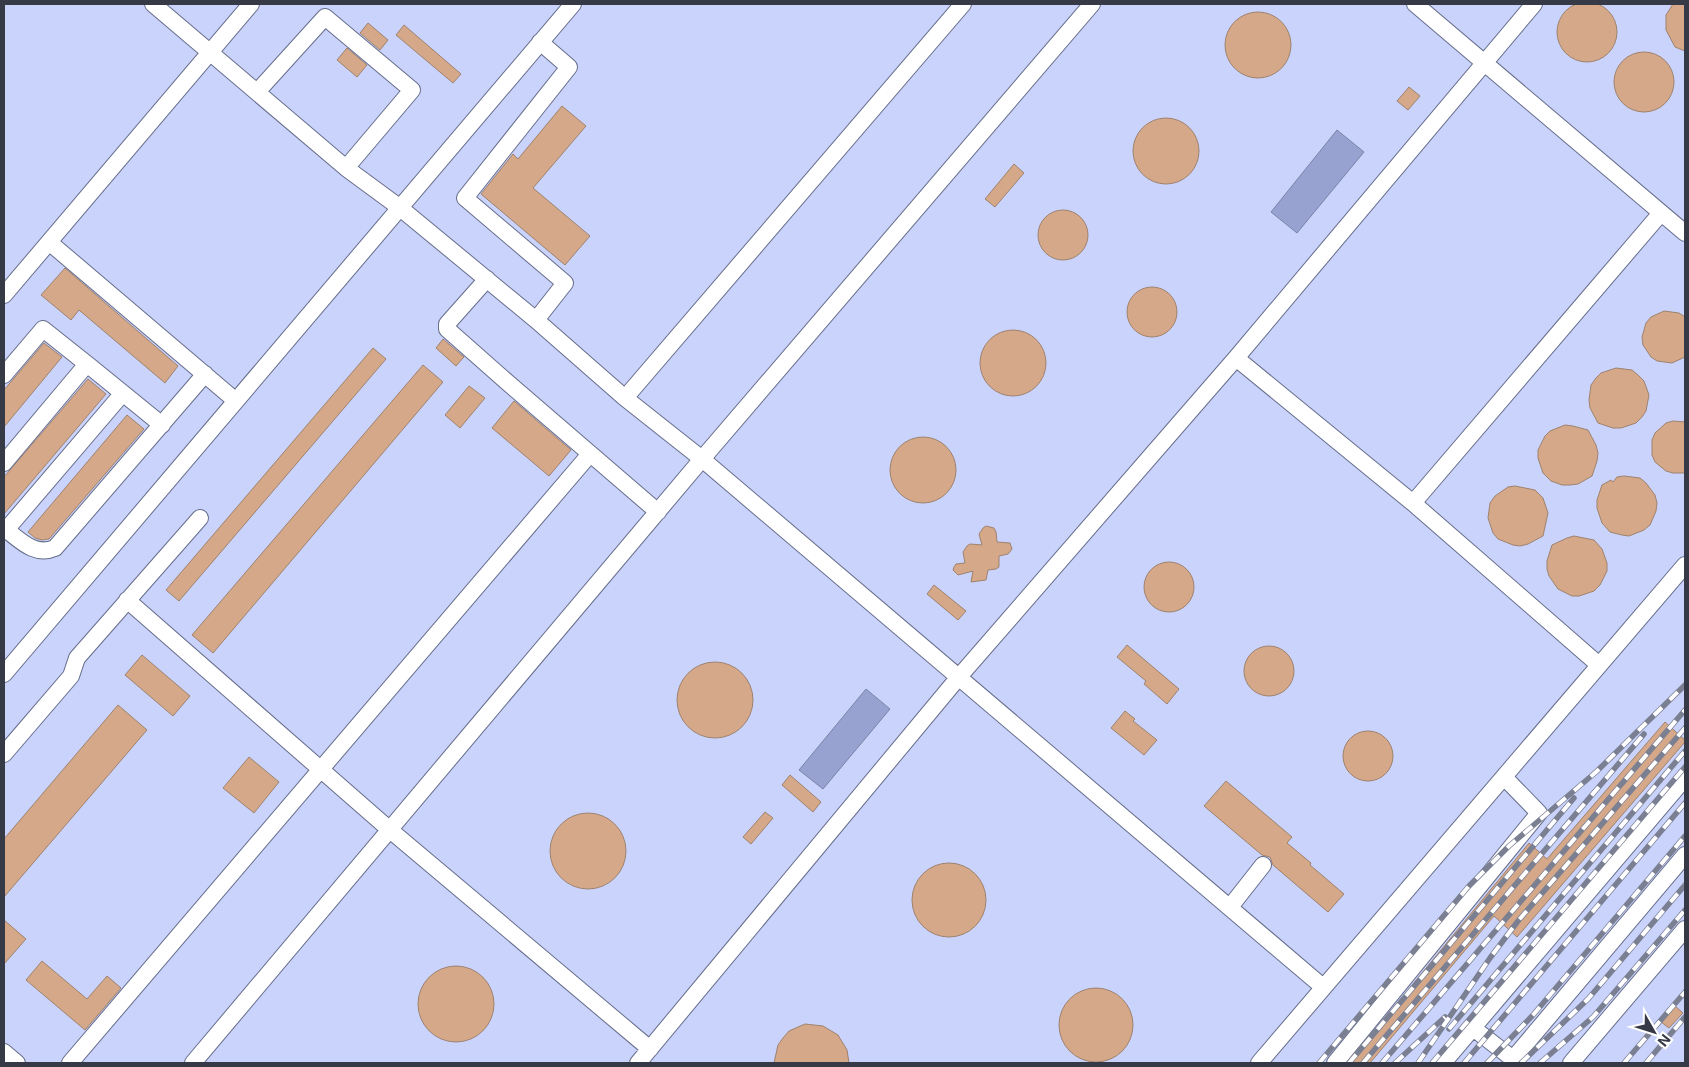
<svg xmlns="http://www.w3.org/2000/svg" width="1689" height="1067" viewBox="0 0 1689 1067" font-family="Inter,sans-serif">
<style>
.built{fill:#c9d3fb}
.water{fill:#98a2d0;stroke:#7b82a7}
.building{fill:#d4a889;stroke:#9f826e}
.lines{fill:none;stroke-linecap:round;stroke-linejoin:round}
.minor-casing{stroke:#666d8a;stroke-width:18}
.minor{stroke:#fff;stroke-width:16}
.rail-casing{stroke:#7b7f92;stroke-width:5.5}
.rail{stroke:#fff;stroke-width:4;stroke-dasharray:11;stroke-linecap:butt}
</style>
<rect width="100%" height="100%" fill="#dae1fb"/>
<path class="built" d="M4,4H1685V1063H4Z"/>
<path class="water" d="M1337,130L1364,152L1297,233L1271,212Z
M866,689L890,709L823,789L799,770Z"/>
<path class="building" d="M1557 32a30 30 0 1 1 60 0a30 30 0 1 1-60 0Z
M1673,4H1685V51L1675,47L1666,30V15Z
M1225 45a33 33 0 1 1 66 0a33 33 0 1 1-66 0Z
M368,23L388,40L380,50L360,33Z
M404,25L461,74L453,83L396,35Z
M347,48L367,65L357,77L337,60Z
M1614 82a30 30 0 1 1 60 0a30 30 0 1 1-60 0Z
M1409,87L1420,96L1408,110L1397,101Z
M562,106L586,126L533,188L590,236L565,265L481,194L513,154L518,159Z
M1133 151a33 33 0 1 1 66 0a33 33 0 1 1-66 0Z
M1014,164L1024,173L995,207L985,199Z
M1038 235a25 25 0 1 1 50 0a25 25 0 1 1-50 0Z
M65,268L178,366L165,383L79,310L71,320L41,295Z
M1127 312a25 25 0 1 1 50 0a25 25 0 1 1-50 0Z
M1664,311L1679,313L1685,317V357L1672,363L1657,361L1651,357L1643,345L1642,337L1646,323L1651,317Z
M980 363a33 33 0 1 1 66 0a33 33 0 1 1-66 0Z
M443,339L464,357L456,366L436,348Z
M44,343L62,357L4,427V390Z
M373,348L386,359L179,601L166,590Z
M423,365L443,382L213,653L192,635Z
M1616,368L1632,370L1638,375L1644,381L1649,395L1646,411L1642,417L1636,423L1621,428H1613L1598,423L1590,408L1589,400L1591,385L1596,378L1601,373Z
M88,379L106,394L4,514V477Z
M469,386L485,398L460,428L445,415Z
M514,401L571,450L549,476L492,428Z
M127,415L144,429L49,539L42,540L35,538L28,532Z
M1673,421L1685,422V473H1673L1666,471L1655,462L1652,455V440L1655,433L1666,423Z
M1565,425L1573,426L1588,430L1596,445L1598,453L1597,461L1592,476L1578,484L1570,485H1562L1551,481L1543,473L1538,458V450L1545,436L1550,431Z
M890 470a33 33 0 1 1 66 0a33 33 0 1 1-66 0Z
M1624,476L1640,478L1646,483L1655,495L1657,503L1656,511L1650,525L1644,530L1629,536L1622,535L1610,532L1602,523L1597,508V500L1602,485L1611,480L1613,482L1617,477Z
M1515,486L1535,490L1543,498L1548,513L1543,536L1528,544L1520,546L1513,545L1498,539L1493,533L1488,518L1490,503L1495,496L1508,487Z
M986,526L994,528L996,532L997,542L1010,543L1012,549L1008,554L999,556V567L996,569L988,570L986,580L971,582L973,571L958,575L953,570L954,567L956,564L965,563L963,552L967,546L970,544L982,545L979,534L983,528Z
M1574,536L1594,540L1602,549L1607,563V571L1600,585L1594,591L1579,596H1572L1558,589L1549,576L1547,569V561L1552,545L1567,538Z
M1144 587a25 25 0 1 1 50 0a25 25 0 1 1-50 0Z
M934,585L966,611L958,620L927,594Z
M1127,645L1179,689L1167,704L1144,684L1146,681L1117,657Z
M1244 671a25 25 0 1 1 50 0a25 25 0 1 1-50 0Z
M142,655L190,696L173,716L125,675Z
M677 700a38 38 0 1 1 76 0a38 38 0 1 1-76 0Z
M118,705L147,730L4,897V839Z
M1125,711L1135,719L1133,721L1157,740L1144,755L1111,728Z
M1665,722L1685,740V742L1517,937L1494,916L1370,1063H1348L1529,843L1547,859Z
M1343 756a25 25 0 1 1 50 0a25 25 0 1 1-50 0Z
M249,757L279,782L254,813L223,788Z
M790,775L821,802L813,812L782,785Z
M1226,781L1292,837L1287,843L1311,863L1310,865L1344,894L1328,912L1273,865L1270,857L1262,855L1204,806Z
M765,812L773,818L751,844L743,837Z
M550 851a38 38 0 1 1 76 0a38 38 0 1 1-76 0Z
M912 900a37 37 0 1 1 74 0a37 37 0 1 1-74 0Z
M4,920L26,939L4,964Z
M42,961L87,999L107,976L121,988L85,1030L26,980Z
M418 1004a38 38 0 1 1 76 0a38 38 0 1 1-76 0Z
M1059 1025a37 37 0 1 1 74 0a37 37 0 1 1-74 0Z
M1675,1006L1683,1013L1669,1028L1661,1022Z
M805,1024L823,1026L838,1035L847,1050L849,1063H774L778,1045L783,1038L789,1031Z"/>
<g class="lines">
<g class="minor-casing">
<path id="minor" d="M153,4L346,168L399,207L536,320L625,398L702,459L1323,987
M1415,4L1685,233
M257,92L325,17L412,90L346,168
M49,242L236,401
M487,279L447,324V329L507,382L658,512
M4,295L251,4
M536,320L565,283L465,198L569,67L540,42
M1236,358L1413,503L1599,665
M87,364L162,425
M4,375L43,329L87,364L4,463
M625,398L963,4
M1413,503L1661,213
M4,528C19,539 34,557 55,548L205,374
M6,530L123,393
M127,600L390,830L650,1049
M4,674L573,4
M4,754L71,676L77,658L200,518
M1230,907L1263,865
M1473,1028L1513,1059L1685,855
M4,1052L17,1063
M70,1063L590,454
M193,1063L702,459L1092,4
M638,1063L958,678L1236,358L1534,4
M1259,1063L1685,565
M1335,1063L1539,813L1504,777
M1443,1063L1685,778
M1571,1063L1685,929"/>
</g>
<use href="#minor" class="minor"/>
<g class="rail-casing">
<path id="rail" d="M1449,1029L1685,751
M1319,1063L1469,886L1509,846L1596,772L1685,685
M1349,1063L1574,798
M1363,1063L1644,734
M1382,1063L1685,710
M1395,1063L1445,1017
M1418,1063L1490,958L1518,921L1685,728
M1432,1063L1685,767
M1464,1063L1685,803
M1487,1063L1533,1015L1685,836
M1521,1063L1588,999L1685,885
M1540,1063L1593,1017L1685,910
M1624,1063L1685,992
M1646,1063L1685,1017"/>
</g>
<use href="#rail" class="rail"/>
</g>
<rect width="1689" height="1067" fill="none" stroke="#363946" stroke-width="10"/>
<g transform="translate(1654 1032) rotate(129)" stroke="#ffffff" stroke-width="4" paint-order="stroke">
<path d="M0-4L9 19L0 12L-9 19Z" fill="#363946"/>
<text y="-8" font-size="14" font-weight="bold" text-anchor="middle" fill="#363946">N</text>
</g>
</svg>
